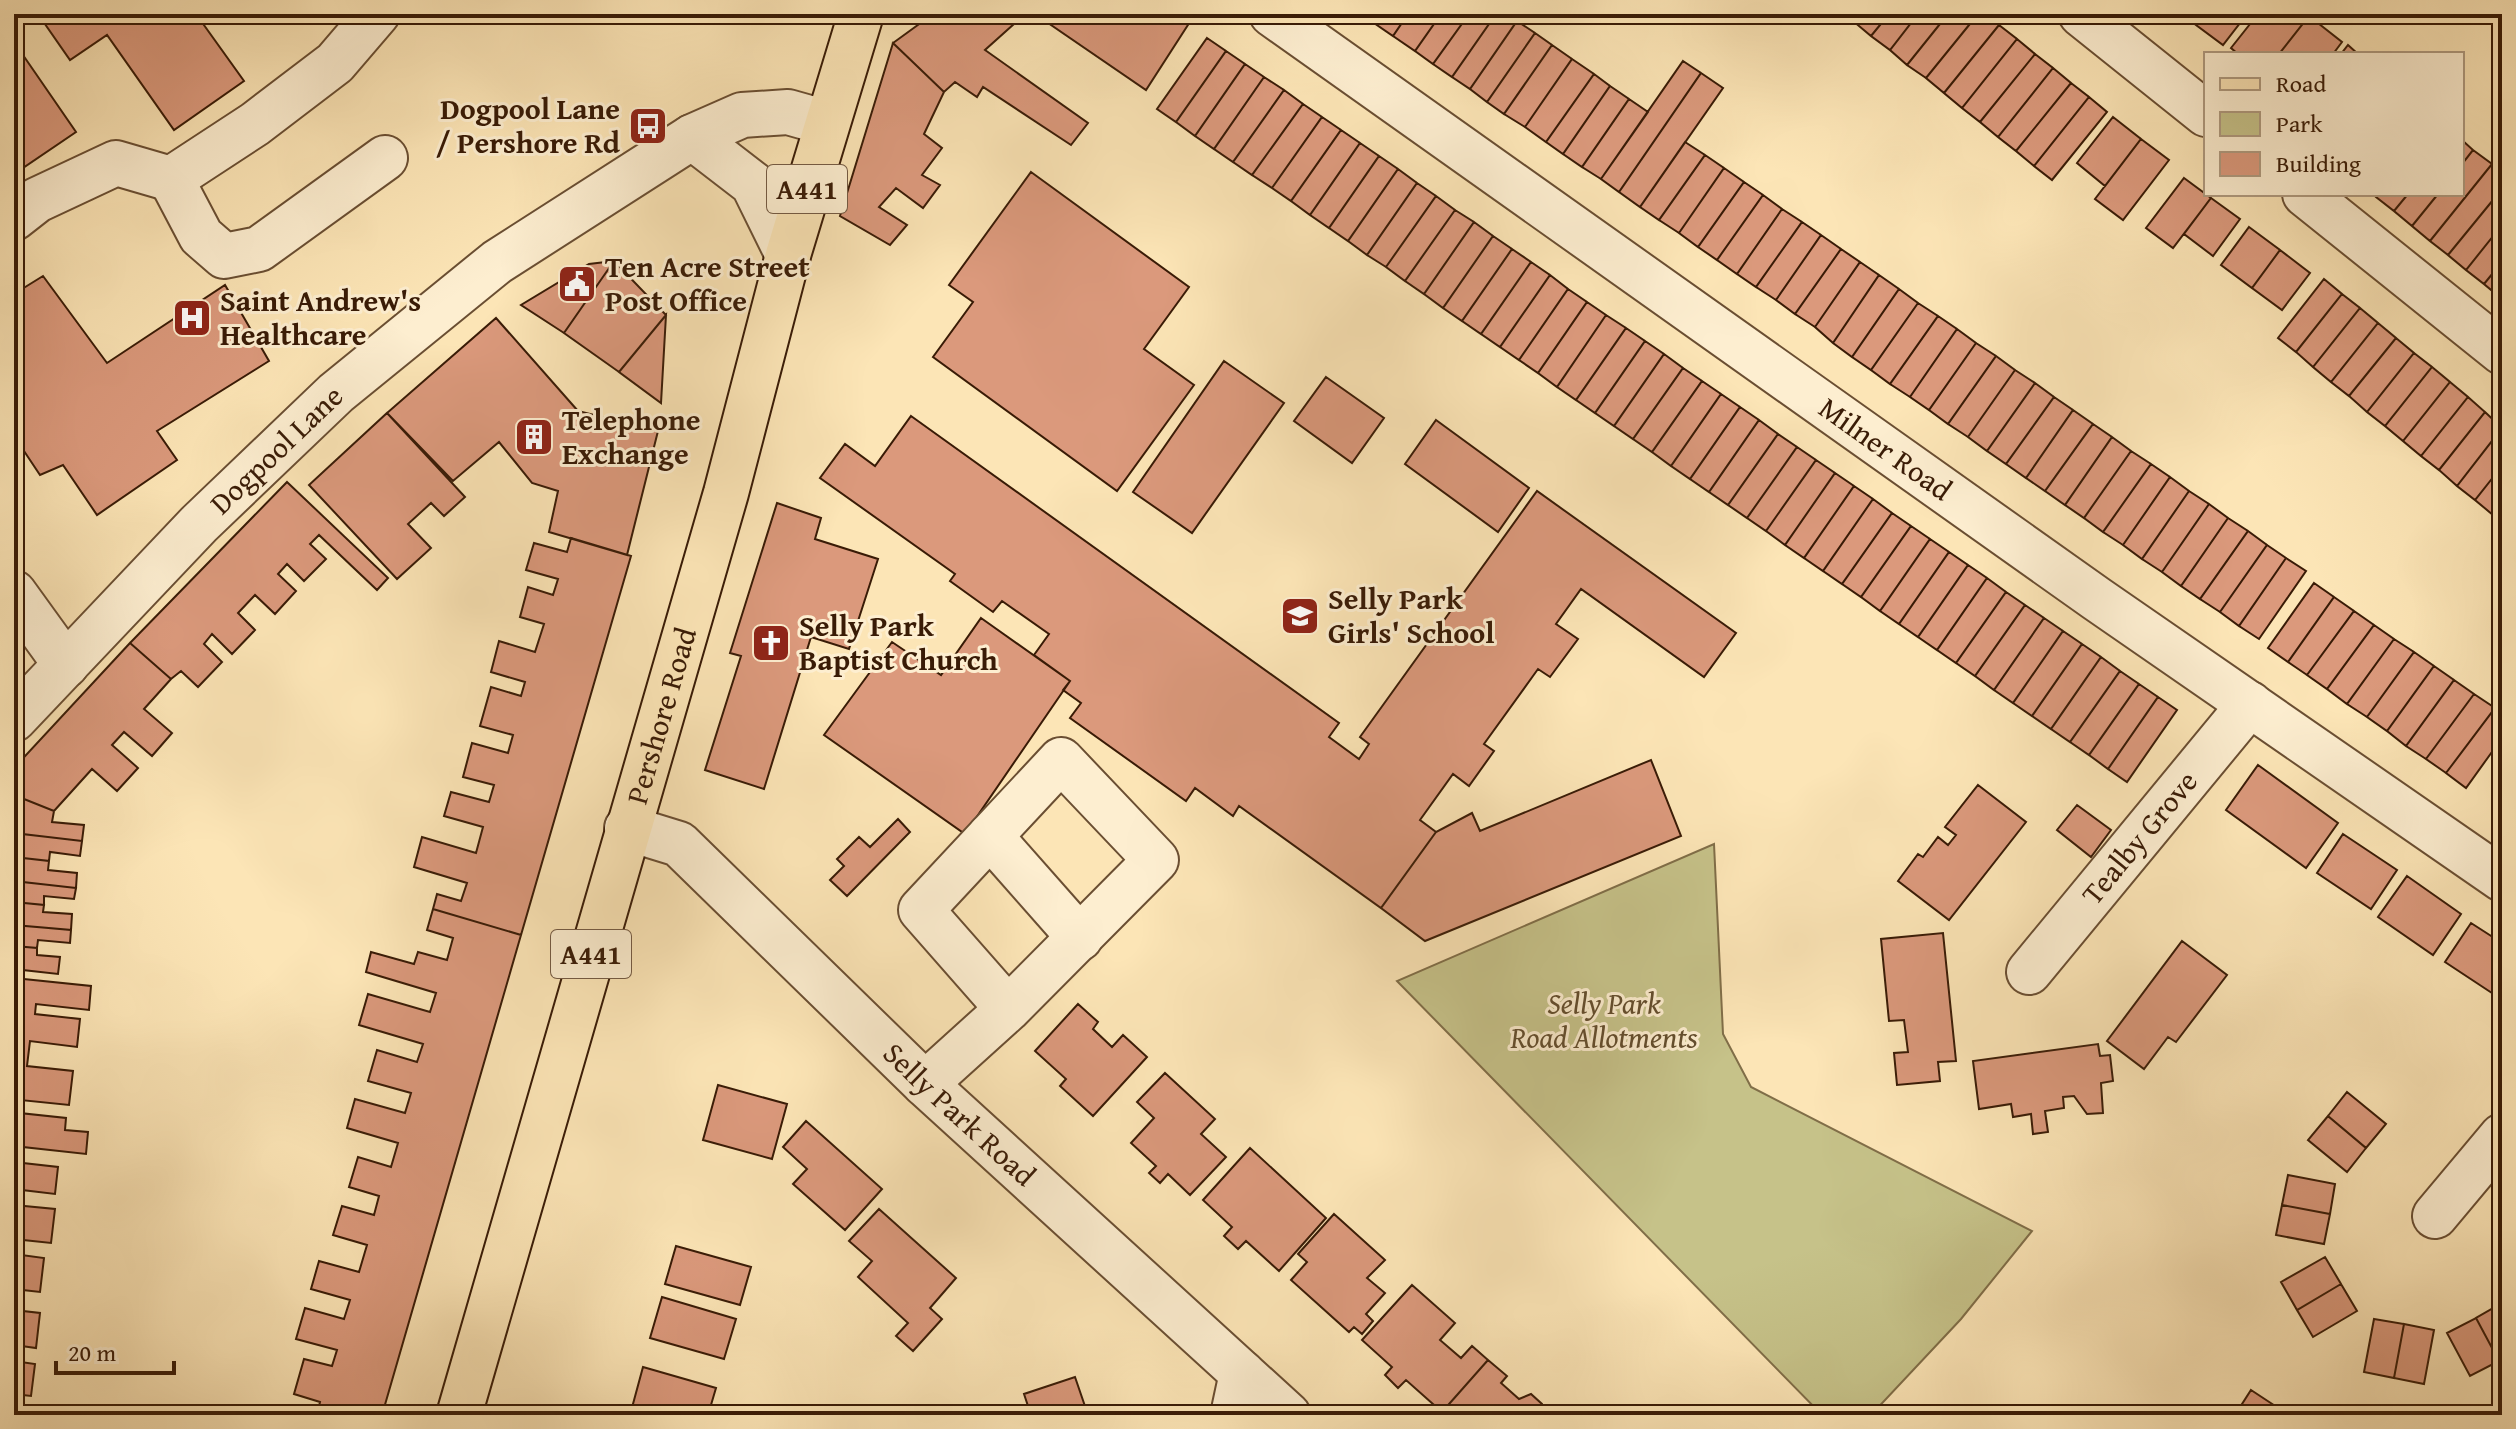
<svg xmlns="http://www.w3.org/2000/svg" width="2516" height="1429" viewBox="0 0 2516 1429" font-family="'Gentium Book Plus',serif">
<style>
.green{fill:#c6c289;stroke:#806e48;stroke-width:2}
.building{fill:#db997c;stroke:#391b06;stroke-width:2}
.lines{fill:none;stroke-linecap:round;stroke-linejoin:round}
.minor-casing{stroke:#6a4e32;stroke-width:48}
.major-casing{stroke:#391b06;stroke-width:48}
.minor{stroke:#fdeed0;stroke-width:44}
.major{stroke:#fce5b6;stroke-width:44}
.labels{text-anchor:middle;stroke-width:6;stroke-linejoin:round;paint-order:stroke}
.shield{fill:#fdeed0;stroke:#745a43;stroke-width:2}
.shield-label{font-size:28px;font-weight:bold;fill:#391b06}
.poi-label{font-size:30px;font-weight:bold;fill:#391b06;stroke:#fdeed0;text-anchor:start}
.street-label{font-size:30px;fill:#391b06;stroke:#fdeed0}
.park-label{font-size:30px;font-style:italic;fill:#634d2d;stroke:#fdeed0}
</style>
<rect width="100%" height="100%" fill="#fce5b6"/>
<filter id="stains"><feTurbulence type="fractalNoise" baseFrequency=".0025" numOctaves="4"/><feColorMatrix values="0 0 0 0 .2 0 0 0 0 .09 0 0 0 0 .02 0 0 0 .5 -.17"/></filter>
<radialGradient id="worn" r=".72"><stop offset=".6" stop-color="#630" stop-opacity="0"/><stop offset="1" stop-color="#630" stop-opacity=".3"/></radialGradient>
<path class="green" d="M1714,844L1723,1034L1751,1087L2032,1231L1961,1319L1871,1415H1822L1397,981Z"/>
<path class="building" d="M38,14H196L244,81L174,130L107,35L70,60Z
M933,14H1025L985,50L1088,123L1071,145L983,87L977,97L955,82L944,92L893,43Z
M1035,14H1195L1146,90Z
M1361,14H1381L1374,23Z
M1381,14H1408L1393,36L1374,23Z
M1408,14H1441L1415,51L1393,36Z
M1441,14H1469L1433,64L1415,51Z
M1469,14H1496L1452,77L1433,64Z
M1496,14H1507L1517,21L1470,89L1452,77Z
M1859,14H1889L1871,36L1853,21Z
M1889,14H1918L1890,50L1871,36Z
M1918,14H1948L1907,65L1890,50Z
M1948,14H1978L1926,78L1907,65Z
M1978,14H1985L1999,25L1944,93L1926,78Z
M2182,14H2198L2192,22Z
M2198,14H2247L2223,45L2192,22Z
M2258,14H2306L2309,16L2279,54H2238L2231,48Z
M2309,16L2342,42L2333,54H2279Z
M1517,21L1535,33L1487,102L1470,89Z
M1999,25L2017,39L1962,108L1944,93Z
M1535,33L1552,45L1504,114L1487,102Z
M1207,38L1226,51L1176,122L1157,109Z
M2017,39L2035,54L1980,122L1962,108Z
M14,42L76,132L14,174Z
M893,43L944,92L924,134L942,148L922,175L940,185L923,208L896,188L879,207L907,225L890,245L840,216Z
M1552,45L1572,59L1525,127L1504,114Z
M2348,45L2358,54H2341Z
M1226,51L1245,64L1195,136L1176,122Z
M2035,54L2053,68L1998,137L1980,122Z
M1572,59L1594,74L1546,142L1525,127Z
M1683,61L1701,73L1619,192L1601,179Z
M1245,64L1264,77L1214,149L1195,136Z
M2053,68L2071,83L2016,151L1998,137Z
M1701,73L1723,88L1640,207L1619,192Z
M1594,74L1610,86L1563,154L1546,142Z
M1264,77L1284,90L1233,162L1214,149Z
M2071,83L2089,97L2034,166L2016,151Z
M1610,86L1629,99L1582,167L1563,154Z
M1284,90L1303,104L1252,175L1233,162Z
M2089,97L2107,112L2052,180L2034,166Z
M1629,99L1648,112L1601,179L1582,167Z
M1303,104L1322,117L1272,188L1252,175Z
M1322,117L1341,130L1291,201L1272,188Z
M2113,117L2141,139L2105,186L2077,163Z
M1341,130L1360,143L1310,215L1291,201Z
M2141,139L2169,160L2123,220L2095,199Z
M2462,140L2473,150L2462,164Z
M1685,142L1705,155L1659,220L1640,207Z
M1360,143L1379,156L1329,228L1310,215Z
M2473,150L2492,164L2430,241L2412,226L2438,194H2462V164Z
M1705,155L1724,168L1679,233L1659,220Z
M1379,156L1398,169L1348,241L1329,228Z
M2492,164L2502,173V189L2448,255L2430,241Z
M1724,168L1744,182L1698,247L1679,233Z
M1398,169L1417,183L1367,255L1348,241Z
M1031,172L1189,287L1144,349L1194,385L1117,491L933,357L973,302L949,285Z
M2184,178L2211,198L2173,248L2146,228Z
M1744,182L1763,195L1717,260L1698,247Z
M1417,183L1436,196L1386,267L1367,255Z
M2502,189V225L2466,270L2448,255Z
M2378,194H2408L2394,211L2376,197Z
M2408,194H2438L2412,226L2394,211Z
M1763,195L1782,209L1737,274L1717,260Z
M1436,196L1455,210L1405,281L1386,267Z
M2211,198L2240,219L2213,256L2184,234Z
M1782,209L1802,222L1756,287L1737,274Z
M1455,210L1474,222L1424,294L1405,281Z
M1474,222L1493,236L1443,308L1424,294Z
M1802,222L1821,235L1776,300L1756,287Z
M2502,225V262L2484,284L2466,270Z
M2249,227L2280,250L2252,288L2221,265Z
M1821,235L1841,249L1795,314L1776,300Z
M1493,236L1512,249L1462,321L1443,308Z
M1512,249L1531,262L1481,334L1462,321Z
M1841,249L1860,262L1815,327L1795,314Z
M2280,250L2310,273L2282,310L2252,288Z
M614,261L666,315L619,372L564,333Z
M614,261L564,333L521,305L589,264Z
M1531,262L1550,275L1500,347L1481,334Z
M1860,262L1879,275L1833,343L1815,327Z
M2502,262V299L2484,284Z
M1550,275L1568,289L1519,360L1500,347Z
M1879,275L1899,289L1852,357L1833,343Z
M43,276L107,363L225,285L269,361L157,431L177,460L97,515L63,465L40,475L14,436V415L23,409L14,393V294Z
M2324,279L2342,294L2296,352L2278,338Z
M1568,289L1587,302L1538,373L1519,360Z
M1899,289L1918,303L1871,370L1852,357Z
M2342,294L2360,308L2313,367L2296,352Z
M1587,302L1606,315L1557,387L1538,373Z
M1918,303L1938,316L1890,384L1871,370Z
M2360,308L2378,323L2331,382L2313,367Z
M666,315L661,403L619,372Z
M1606,315L1626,328L1576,400L1557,387Z
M1938,316L1957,329L1910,397L1890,384Z
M496,318L578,411L658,431L627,555L549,532L558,491L532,483L499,442L453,481L387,413Z
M2378,323L2396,338L2349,396L2331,382Z
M1626,328L1645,341L1595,413L1576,400Z
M1957,329L1976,343L1929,410L1910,397Z
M2396,338L2414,353L2367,412L2349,396Z
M1645,341L1664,354L1614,426L1595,413Z
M1976,343L1996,356L1948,424L1929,410Z
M2414,353L2432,367L2385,426L2367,412Z
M1664,354L1683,368L1633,439L1614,426Z
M1996,356L2015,370L1968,437L1948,424Z
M1224,361L1284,403L1192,533L1133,492Z
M2432,367L2450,382L2403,441L2385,426Z
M1683,368L1702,381L1652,452L1633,439Z
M2015,370L2035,383L1987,451L1968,437Z
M1326,377L1384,418L1352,463L1294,421Z
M1702,381L1721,394L1671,466L1652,452Z
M2450,382L2468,397L2421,456L2403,441Z
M2035,383L2054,397L2006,464L1987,451Z
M1721,394L1740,407L1690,479L1671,466Z
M2054,397L2073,410L2026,478L2006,464Z
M2468,397L2485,412L2439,470L2421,456Z
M1740,407L1759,420L1709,492L1690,479Z
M2073,410L2093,424L2045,491L2026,478Z
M2485,412L2502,428L2457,486L2439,470Z
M387,413L465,497L444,516L431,503L408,524L431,548L397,579L309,485Z
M911,416L1339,723L1329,737L1359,759L1369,744L1360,737L1537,491L1736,633L1704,677L1581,589L1556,624L1578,639L1550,677L1538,669L1484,744L1494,751L1469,786L1453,774L1420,820L1436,832L1381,908L1239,806L1233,816L1195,788L1186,801L1070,718L1081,703L1063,690L1070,681L1034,655L1049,634L1002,601L993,612L950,581L955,574L820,478L845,444L875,466Z
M1436,420L1529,488L1498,532L1405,464Z
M1759,420L1778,434L1728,505L1709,492Z
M2093,424L2112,437L2065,505L2045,491Z
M2502,428V466L2475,500L2457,486Z
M1778,434L1797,447L1747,518L1728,505Z
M2112,437L2131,451L2084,518L2065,505Z
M1797,447L1816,460L1766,531L1747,518Z
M2131,451L2151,464L2103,532L2084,518Z
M1816,460L1835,473L1785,545L1766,531Z
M2151,464L2170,477L2123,545L2103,532Z
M2502,466V503L2493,515L2475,500Z
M1835,473L1854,486L1804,558L1785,545Z
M2170,477L2189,491L2142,559L2123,545Z
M287,482L388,578L377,590L319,535L310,544L326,559L304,581L287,564L278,574L296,591L275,614L255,595L238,613L255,630L232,654L212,634L204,644L222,662L198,687L181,671L171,679L130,643Z
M1854,486L1873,499L1823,571L1804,558Z
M2189,491L2209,504L2162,572L2142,559Z
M1873,499L1892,513L1842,584L1823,571Z
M777,503L821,518L815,539L878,559L849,649L811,637L764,789L705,770L741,656L730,653Z
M2502,503V523L2493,515Z
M2209,504L2228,518L2181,586L2162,572Z
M1892,513L1911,526L1861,597L1842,584Z
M2228,518L2248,531L2200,599L2181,586Z
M1911,526L1930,539L1880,611L1861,597Z
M2248,531L2267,545L2220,612L2200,599Z
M571,538L631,556L521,935L433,909L437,894L461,901L467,883L414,867L422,837L476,853L483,827L444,816L451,792L489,802L494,785L463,777L472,743L508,753L513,735L480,726L491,687L521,696L525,682L491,672L499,641L535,652L544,624L520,617L528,587L553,595L558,579L526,570L534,543L567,552Z
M1930,539L1949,552L1899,624L1880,611Z
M2267,545L2286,558L2239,626L2220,612Z
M1949,552L1968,565L1918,637L1899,624Z
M2286,558L2306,571L2259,639L2239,626Z
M1968,565L1987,578L1937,650L1918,637Z
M1987,578L2006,592L1956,663L1937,650Z
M2314,583L2334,597L2288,662L2268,648Z
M2006,592L2025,605L1975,676L1956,663Z
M2334,597L2354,611L2307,675L2288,662Z
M2025,605L2044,618L1994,690L1975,676Z
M2354,611L2374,625L2327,689L2307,675Z
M981,618L1070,681L965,834L824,735L892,642L941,675Z
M2044,618L2063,631L2013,703L1994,690Z
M2374,625L2394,639L2347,704L2327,689Z
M2063,631L2082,644L2032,716L2013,703Z
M2394,639L2414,652L2367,717L2347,704Z
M130,643L171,679L144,709L172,733L152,756L124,732L112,745L138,768L117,791L92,769L54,811L14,795V768Z
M2082,644L2101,657L2051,729L2032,716Z
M2414,652L2434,666L2387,731L2367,717Z
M2101,657L2120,671L2070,742L2051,729Z
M2434,666L2454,680L2406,746L2387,731Z
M2120,671L2139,684L2089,755L2070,742Z
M2454,680L2474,694L2426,759L2406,746Z
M2139,684L2158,697L2108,769L2089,755Z
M2474,694L2495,708L2446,773L2426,759Z
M2158,697L2177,710L2127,782L2108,769Z
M2495,708L2502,713V738L2466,788L2446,773Z
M1651,760L1681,836L1425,941L1381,908L1436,832L1472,813L1480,831Z
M2258,765L2338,823L2306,868L2226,810Z
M1978,785L2026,822L1949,920L1898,881L1918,854L1923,857L1938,837L1948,845L1956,835L1945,827Z
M14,795L54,811L52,822L84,825L82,841L14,833Z
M2077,805L2111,830L2091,857L2057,830Z
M898,819L910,832L847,896L830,880L844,866L837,859L859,837L870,847Z
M14,833L82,841L80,856L50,852L49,861L14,857Z
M2343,834L2397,870L2371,909L2317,873Z
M14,857L49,861L48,870L77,873L76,888L14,881Z
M2407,876L2461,914L2433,955L2378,917Z
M14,881L76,888L74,899L44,896V905L14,902Z
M14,902L44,905L43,912L72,914L71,930L14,925Z
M433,909L521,935L382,1415H317L320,1402L294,1394L304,1359L332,1366L337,1350L296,1339L305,1308L344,1319L350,1300L311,1289L319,1261L359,1272L367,1245L333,1235L342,1206L374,1215L379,1196L349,1187L358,1157L391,1167L398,1143L347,1128L355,1099L405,1113L411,1093L368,1081L377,1050L417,1062L423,1044L359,1025L368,994L430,1012L436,993L366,972L371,952L414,964L418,952L447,960L453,938L427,930Z
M2471,923L2502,943L2501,999L2445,962Z
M14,925L71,930L70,943L38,940L37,948L14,946Z
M1943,933L1956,1061L1938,1062L1940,1081L1897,1085L1894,1053L1908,1052L1904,1020L1889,1021L1881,939Z
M2182,941L2227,975L2176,1042L2168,1037L2144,1069L2107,1041Z
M14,946L37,948V955L60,957L58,974L14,969Z
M14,978L91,986L89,1010L36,1004L35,1014L80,1019L77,1047L30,1041L27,1066L73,1071L69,1105L21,1100L20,1113L66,1118L65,1130L88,1132L86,1154L14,1146Z
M1078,1004L1098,1022L1093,1029L1112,1047L1123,1035L1147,1057L1093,1116L1060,1086L1066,1079L1035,1051Z
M2098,1044L2100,1056L2110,1055L2113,1081L2101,1083L2103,1113L2087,1114L2074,1096L2063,1097L2064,1108L2045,1111L2048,1132L2033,1134L2031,1114L2013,1117L2011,1104L1979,1109L1973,1061Z
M1165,1073L1215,1119L1201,1134L1226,1157L1190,1195L1168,1174L1160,1183L1149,1173L1156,1166L1131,1143L1154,1118L1137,1102Z
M718,1085L787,1104L772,1159L703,1140Z
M2347,1092L2386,1124L2366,1148L2328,1116Z
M2328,1116L2366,1148L2347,1172L2308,1140Z
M806,1121L882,1189L845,1230L793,1184L807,1169L783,1147Z
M1250,1148L1326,1218L1279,1271L1246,1241L1238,1249L1224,1236L1232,1227L1203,1200Z
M14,1162L58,1167L55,1194L14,1189Z
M2288,1175L2335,1184L2330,1214L2282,1205Z
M14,1205L55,1209L51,1243L14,1239Z
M2282,1205L2330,1214L2324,1244L2276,1235Z
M879,1209L956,1278L930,1308L942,1319L913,1351L896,1336L908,1323L858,1277L872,1261L849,1241Z
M1334,1214L1385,1260L1367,1278L1385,1293L1366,1314L1373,1321L1362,1334L1354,1327L1349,1332L1291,1280L1307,1262L1298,1254Z
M676,1246L751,1267L740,1305L665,1284Z
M14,1254L44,1258L40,1292L14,1289Z
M2325,1257L2341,1284L2297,1310L2281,1282Z
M2341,1284L2357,1311L2313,1337L2297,1310Z
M1412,1285L1455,1323L1440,1340L1461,1358L1472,1346L1488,1360L1442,1412L1406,1380L1398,1388L1385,1375L1392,1367L1362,1340Z
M662,1297L736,1319L724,1359L650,1338Z
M2502,1303V1359L2499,1361L2476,1318Z
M14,1310L40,1313L36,1348L14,1345Z
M2476,1318L2499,1361L2470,1376L2447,1333Z
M2374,1319L2404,1324L2394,1378L2364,1372Z
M2404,1324L2434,1330L2424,1384L2394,1378Z
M1488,1360L1507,1376L1501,1383L1519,1399L1531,1394L1542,1404L1541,1415H1445L1442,1412Z
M14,1361L35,1364L31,1396L14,1394Z
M643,1367L716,1388L708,1415H630Z
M1075,1377L1088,1415H1031L1024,1394Z
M2251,1390L2289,1415H2235Z"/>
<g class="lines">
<g class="minor-casing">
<g id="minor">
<path id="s1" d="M1272,14L2097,599L2502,879"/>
<path d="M2081,14L2206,114"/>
<path d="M692,137L753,184L788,255"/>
<path d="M171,179L201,236L224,256L259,249L385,158"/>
<path d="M2305,194L2502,352"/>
<path d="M14,218L37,200L116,163L171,179L255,124L335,63L377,14"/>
<path d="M14,593L66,665"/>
<path id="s2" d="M14,719L199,524L336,393L497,262L692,137L742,115L788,112L827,123"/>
<path id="s3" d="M627,828L679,844L925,1084L1288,1415"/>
<path d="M990,836L1080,938"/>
<path id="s4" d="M2029,972L2250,704"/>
<path d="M925,1084L1008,1009L1156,860L1061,760L921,910L1008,1009"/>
<path d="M2435,1216L2502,1136"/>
<path d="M1233,1415L1242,1373"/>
</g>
</g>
<g class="major-casing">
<g id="major">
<path id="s5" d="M459,1415L726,493L788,255L861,14"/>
</g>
</g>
<use href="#minor" class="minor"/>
<use href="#major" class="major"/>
</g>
<defs>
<g id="bus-square" transform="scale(2)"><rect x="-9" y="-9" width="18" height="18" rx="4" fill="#8f2418" stroke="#fdeed0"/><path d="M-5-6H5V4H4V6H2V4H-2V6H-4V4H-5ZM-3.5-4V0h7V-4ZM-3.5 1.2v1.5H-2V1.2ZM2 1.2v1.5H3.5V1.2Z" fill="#fff"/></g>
<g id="civic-square" transform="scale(2)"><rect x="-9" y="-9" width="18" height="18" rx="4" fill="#8f2418" stroke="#fdeed0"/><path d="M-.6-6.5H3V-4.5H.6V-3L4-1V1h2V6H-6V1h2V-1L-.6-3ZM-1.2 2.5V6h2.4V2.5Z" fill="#fff"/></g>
<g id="hospital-square" transform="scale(2)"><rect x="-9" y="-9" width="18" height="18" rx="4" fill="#8f2418" stroke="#fdeed0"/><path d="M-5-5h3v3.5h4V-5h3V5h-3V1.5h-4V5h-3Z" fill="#fff"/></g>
<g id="building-square" transform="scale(2)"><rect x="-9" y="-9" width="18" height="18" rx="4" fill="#8f2418" stroke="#fdeed0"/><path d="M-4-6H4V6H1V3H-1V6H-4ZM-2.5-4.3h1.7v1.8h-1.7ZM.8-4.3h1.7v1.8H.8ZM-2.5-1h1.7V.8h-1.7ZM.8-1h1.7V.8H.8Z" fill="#fff"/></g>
<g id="school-square" transform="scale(2)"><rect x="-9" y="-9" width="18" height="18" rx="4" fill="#8f2418" stroke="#fdeed0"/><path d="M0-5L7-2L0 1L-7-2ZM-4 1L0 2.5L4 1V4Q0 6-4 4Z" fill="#fff"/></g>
<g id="church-square" transform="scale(2)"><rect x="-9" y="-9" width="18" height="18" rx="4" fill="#8f2418" stroke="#fdeed0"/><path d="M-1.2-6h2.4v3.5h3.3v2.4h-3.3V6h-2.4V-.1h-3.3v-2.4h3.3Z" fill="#fff"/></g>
</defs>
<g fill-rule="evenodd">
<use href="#bus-square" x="648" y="126"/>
<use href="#civic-square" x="577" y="284"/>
<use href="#hospital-square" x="192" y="318"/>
<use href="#building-square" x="534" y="437"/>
<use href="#school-square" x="1300" y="616"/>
<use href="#church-square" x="771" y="643"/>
</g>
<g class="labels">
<g class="shield">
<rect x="767" y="165" width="80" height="48" rx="6"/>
<rect x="551" y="930" width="80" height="48" rx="6"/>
</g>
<g class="shield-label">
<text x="807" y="199">A441</text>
<text x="591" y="964">A441</text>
</g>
<g class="poi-label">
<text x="620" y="119" text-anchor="end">Dogpool Lane<tspan x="620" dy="34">/ Pershore Rd</tspan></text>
<text x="605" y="277">Ten Acre Street<tspan x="605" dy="34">Post Office</tspan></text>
<text x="220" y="311">Saint Andrew's<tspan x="220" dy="34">Healthcare</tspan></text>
<text x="562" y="430">Telephone<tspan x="562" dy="34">Exchange</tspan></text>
<text x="1328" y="609">Selly Park<tspan x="1328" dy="34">Girls' School</tspan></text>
<text x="799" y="636">Selly Park<tspan x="799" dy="34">Baptist Church</tspan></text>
</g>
<g class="street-label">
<text dy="10" stroke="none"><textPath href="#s1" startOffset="752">Milner Road</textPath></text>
<text dy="10" stroke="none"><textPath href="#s2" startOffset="376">Dogpool Lane</textPath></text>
<text dy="10" stroke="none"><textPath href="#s5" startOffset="728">Pershore Road</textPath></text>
<text dy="10" stroke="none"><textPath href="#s4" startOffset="174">Tealby Grove</textPath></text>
<text dy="10" stroke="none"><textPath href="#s3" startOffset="444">Selly Park Road</textPath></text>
</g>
<g class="park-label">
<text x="1604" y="1014">Selly Park<tspan x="1604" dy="34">Road Allotments</tspan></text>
</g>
</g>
<rect width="2516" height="1429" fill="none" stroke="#fce5b6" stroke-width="48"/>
<rect x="16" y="16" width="2484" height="1397" fill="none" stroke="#391b06" stroke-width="4"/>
<rect x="24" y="24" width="2468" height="1381" fill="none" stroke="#391b06" stroke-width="2"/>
<rect x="2204" y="52" width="260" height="144" fill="#fdeed0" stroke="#af9a7f" stroke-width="2"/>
<rect x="2220" y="78" width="40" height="12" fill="#fce5b6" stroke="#af9a7f" stroke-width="2"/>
<text x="2276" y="92" font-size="24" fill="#391b06">Road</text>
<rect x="2220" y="112" width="40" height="24" fill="#c6c289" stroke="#af9a7f" stroke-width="2"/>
<text x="2276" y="132" font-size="24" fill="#391b06">Park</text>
<rect x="2220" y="152" width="40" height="24" fill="#db997c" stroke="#af9a7f" stroke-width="2"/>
<text x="2276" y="172" font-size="24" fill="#391b06">Building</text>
<path d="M56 1361v12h118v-12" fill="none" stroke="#391b06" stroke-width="4"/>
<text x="68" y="1361" font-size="24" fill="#391b06" stroke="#fdeed0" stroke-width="6" paint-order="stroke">20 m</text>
<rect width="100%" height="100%" filter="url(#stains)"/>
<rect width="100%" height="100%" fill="url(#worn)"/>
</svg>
